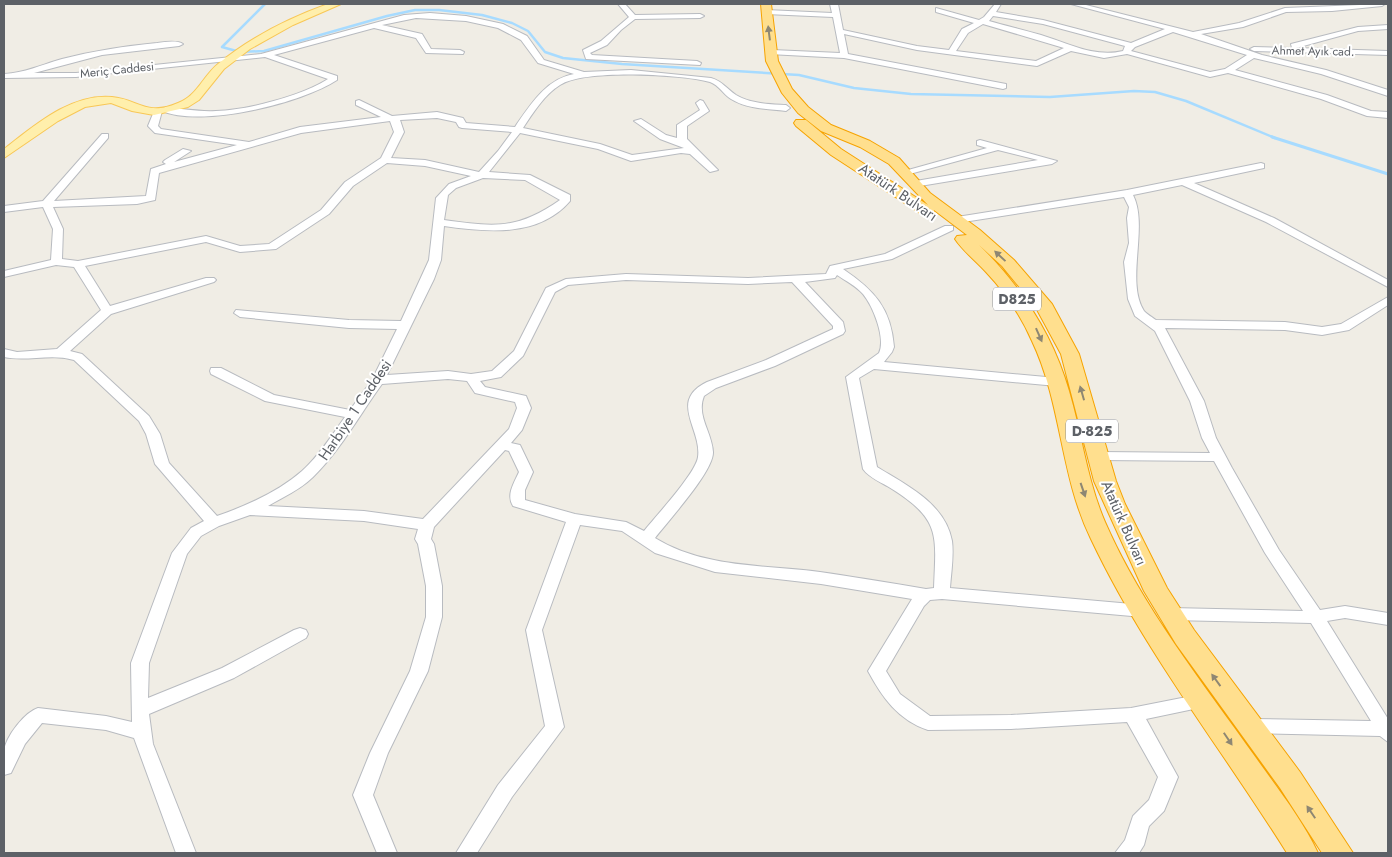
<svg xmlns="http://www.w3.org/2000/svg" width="1392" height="857" viewBox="0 0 1392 857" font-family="Jost,sans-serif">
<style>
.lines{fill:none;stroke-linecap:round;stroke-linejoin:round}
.stream-far1{stroke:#a7dbff;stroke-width:2.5}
.stream{stroke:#a7dbff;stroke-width:3}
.minor-casing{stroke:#b8bbc0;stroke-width:2}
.major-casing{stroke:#f8c756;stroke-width:2}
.highway-casing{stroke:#f6a300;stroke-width:2}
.minor{fill:#fff;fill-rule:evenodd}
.major{fill:#ffefac;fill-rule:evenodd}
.highway{fill:#ffdf8e;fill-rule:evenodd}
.oneway{fill:#8e8773}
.labels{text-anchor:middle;stroke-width:4;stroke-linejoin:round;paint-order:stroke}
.far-street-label{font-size:12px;fill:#5d6167;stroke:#fff}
.shield{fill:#fff;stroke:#8e9095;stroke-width:1}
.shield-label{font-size:14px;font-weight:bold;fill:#5d6167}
.street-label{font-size:15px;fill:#5d6167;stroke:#fff}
</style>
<rect width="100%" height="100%" fill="#f0ede5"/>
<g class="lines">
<path class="stream-far1" d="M265,4L222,47L240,52L264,51L387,16L415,10H439L482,15L512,23L528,31L545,52L563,58L622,64L799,75L854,88L911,94L1050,97L1134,91L1155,92L1186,101L1275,138"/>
<path class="stream" d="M1272,137L1388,174"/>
<g class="minor-casing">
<path id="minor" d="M618,4H625L635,15L700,14L704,16L700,18L635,19L621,30L607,45L590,53L592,55L697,61L701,63L700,65L586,59L583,50L601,41L629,17Z
M830,4H838L843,30L917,46L949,50L962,29L974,23L936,12V8L979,20L984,17L995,4H1001L996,12L1043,20L1131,43L1165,29L1071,4H1082L1193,32L1239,23L1285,8L1385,4L1382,6L1332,11L1286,12L1243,27L1201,34L1262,55L1326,70L1388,90V96L1321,74L1254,58L1235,70L1327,95L1371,111L1388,112V118L1367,116L1321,99L1228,73L1210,77L1127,54L1104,58L1071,51L1037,66L917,50L844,34L848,54L1006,84V88L1003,89L844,58L769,54L768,52L772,50L840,53L833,17L766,14L762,12L766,10L832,13ZM993,16L1043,24L1125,46L1123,51C1094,58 1068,43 1041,35C1024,30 1006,26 989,21ZM983,24L1064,48L1036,61L956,51L968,33ZM1173,32L1247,55L1225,69L1210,72L1131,51L1135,47Z
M430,13L466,16L503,24L527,36L544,60L584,72L631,70L711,78C722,81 727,89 736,95C751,104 770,104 786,105L790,108L786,111C768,109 747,109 731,99C723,94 719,85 710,82C680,74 584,69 560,85C544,95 533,113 523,128L600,144L632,155L684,148L660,139L634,121L641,119L666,135L677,138V125L700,110L696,103L700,100L703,101L709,111L687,126V139L718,170L710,172L690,154L681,153L631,161L598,149L520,133L489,172L530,175L570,195V201C538,238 486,232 444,226L441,260L434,279L387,375L448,371L471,374L492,371L514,351L546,288L566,279L626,274L748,278L826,274L830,266L885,254L945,226H953V230L892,259L843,269C874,290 891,308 894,347L892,352L884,362L1057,378L1064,382L1057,386L874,369L859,378L877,467C906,485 945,503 952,541C954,556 951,573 950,588L1143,605L1149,607L1151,611L1149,615L1143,617L942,599L930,600L924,606L886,671L900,694L930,716L1011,715L1131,708L1202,694L1208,696L1211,701L1208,706L1146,719L1178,777L1164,811L1149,826L1144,845L1139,853H1115L1125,840L1133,816L1149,800L1158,777L1127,722L1011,729L928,730C898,720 882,697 868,671L912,599L821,584L715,572L655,553L622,531L580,525L542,630L564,727L512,797L477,853H456L498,785L545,726L526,630L566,522L513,506C506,495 514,483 519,472L509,451L505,450L434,527L431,539L434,544L442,586V617L428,671L388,753L373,795L397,853H377L353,795L370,753L410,671L426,617V586L418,544L415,539L418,529L364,521L250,515L219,526L201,536L187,554L149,663L148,698L222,668L294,630L300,628L306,630L308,634L306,638L234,678L149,714L153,744L196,853H176L134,738L106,730L42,723L25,744L11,773L4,775C4,767 3,758 4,751C6,736 25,712 38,708L106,716L132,722L131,663L172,553L191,528L204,521L155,464L146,434L139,421L74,360C50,353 27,362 4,357V349L17,352L57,349L101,310L74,267L56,265L4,277V271L51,260L53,229L43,207L4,212V206L43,201L102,134H108V138L54,201L146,196L151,169L166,164L163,162L165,160L183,149L191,151L174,162L237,145L155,133L148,126L155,109L162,110L166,107C183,109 200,112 216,111C248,110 301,96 328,79L265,57L76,77L4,78V74C24,73 41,65 62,59C93,51 125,46 157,43C165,42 177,40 183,44L179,46L102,55L34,73H76L261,54L404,15ZM416,18L466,21L498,28L521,40L538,63L574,74C546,79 530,105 515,127L466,123L463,118L437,112L392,116L359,100L356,101V105L381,117L300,127L249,142L161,129L158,126L162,111C202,128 302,103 337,80V76L274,55L374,28L416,38L426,53L463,54L464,52L460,50L431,49L422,34L382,25ZM437,118L456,122L459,127L462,128L512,132L498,151L479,172L425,160L391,158L404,132L400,120ZM390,121L394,132L381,158L345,182L321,210L269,244L240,246L206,236L78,261L62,259L63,229L53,207L137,204L155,200L159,173L301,133ZM387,163L425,166L471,176L449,184L436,198L429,260L401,321L349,320L236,310L234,313L240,317L349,328L397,329L372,380L350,410L274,395L221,368H211L210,371L211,374L265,401L345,417C332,435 319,456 302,471C278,492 246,506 217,516L169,463L160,434L149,416L82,354L70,351L111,314L214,282L216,280L214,278H206L110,306L85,266L206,242L240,252L276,249L329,214L353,186ZM483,178L525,180L560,200C517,230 495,227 444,220L448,195L456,188ZM837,275C846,281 856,286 863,294C873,306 886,338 879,353L846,377L863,469C869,478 883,483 892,489C941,520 936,535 934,588L926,589C891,583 855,577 820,572C766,565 703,568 655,538C668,521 714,471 713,452C712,432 696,416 704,396L716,388L775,366L843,334L845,331L843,322L805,282L835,278ZM626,280L748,284L792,282L833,326V329L766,360L707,382C668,401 702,429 698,457C696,473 656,516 644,531L626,522L575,514L525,500V490L533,472L520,445L511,443L522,430L531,408L526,396L485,387L480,381L501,377L523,356L555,292L568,285ZM448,379L467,381L475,393L515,402L517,408L509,429L423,519L364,511L268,506C283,497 300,490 313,477C340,451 360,414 382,384Z
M1388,25V29L1358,31L1296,48L1388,51V55L1254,51L1250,49L1254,47L1292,48L1291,44L1358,27Z
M980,140L1057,161L1052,164L914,187L909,184L910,182L1038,160L998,150L906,175L901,172L987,148L977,145V141Z
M1261,163L1264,164V168L1194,183L1274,218L1388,280V287L1266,222L1182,185L1133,195C1149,226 1125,281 1144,311C1147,314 1153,318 1156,320L1285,322L1322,327L1341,324L1388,297V305L1349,330L1322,335L1285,330L1165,328L1204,401L1216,438L1232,468L1279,550L1320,610L1345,606L1388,613V625L1345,618L1327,621L1388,719V742L1380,736L1250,733L1243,731L1241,726L1243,721L1250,719L1371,721L1311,623L1171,620L1165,618L1163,614L1165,610L1171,608L1303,611L1265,553L1214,461L1099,460L1092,456L1099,452L1210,453L1202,438L1190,401L1155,331L1135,316L1128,299L1124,262L1129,243L1127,218L1129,207L1124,197L957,223L952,220L957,217L1127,190Z"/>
</g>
<g class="major-casing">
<path id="major" d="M328,4H341L293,25L250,49L224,69L199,100L188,107L154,115L132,111L111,103L85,107L58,121L4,158V149C34,126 71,93 112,97C138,99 146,117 178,103C197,96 203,76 218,64C251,37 289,18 328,4Z"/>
</g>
<g class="highway-casing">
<path id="highway" d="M761,4H771L778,61L792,89L808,107L831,125L870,141L899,158L930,193L980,230L1014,260L1052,304L1079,354L1116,481L1125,504L1167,588L1194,630L1300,772L1353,853H1322L1280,788L1176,644L1144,591L1094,481L1061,354L1035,306L1002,266L979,245C1021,286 1053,335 1069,391C1082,435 1087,480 1105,522C1142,607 1203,683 1256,758C1277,788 1302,819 1318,853H1287C1222,749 1144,651 1091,539C1060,476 1062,404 1032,341C1021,316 1005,292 986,272C976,261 963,251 955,239L957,236L967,235L934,210L933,215H923L831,155L796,126L794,123L796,120H806L841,149L928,205L889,164L860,147L821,131L798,113L782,93L766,61Z"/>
</g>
<use href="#minor" class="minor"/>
<use href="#major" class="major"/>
<use href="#highway" class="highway"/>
</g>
<defs><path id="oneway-solid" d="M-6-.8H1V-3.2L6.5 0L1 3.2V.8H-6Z" transform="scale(1.25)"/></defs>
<g class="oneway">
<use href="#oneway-solid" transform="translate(769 33) rotate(-97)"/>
<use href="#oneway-solid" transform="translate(1000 256) rotate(-137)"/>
<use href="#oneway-solid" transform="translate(1039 335) rotate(66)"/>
<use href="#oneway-solid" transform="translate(1082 393) rotate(-106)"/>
<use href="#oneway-solid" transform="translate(1083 490) rotate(71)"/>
<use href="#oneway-solid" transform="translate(1216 680) rotate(-126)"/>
<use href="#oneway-solid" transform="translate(1228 739) rotate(56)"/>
<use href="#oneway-solid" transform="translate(1311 812) rotate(-124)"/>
</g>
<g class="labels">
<g class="far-street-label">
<text transform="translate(1313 51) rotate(1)" y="4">Ahmet Ayık cad.</text>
<text transform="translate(117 70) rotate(-6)" y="4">Meriç Caddesi</text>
</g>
<g class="shield">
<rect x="993" y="287.5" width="48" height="23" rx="4"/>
<rect x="1066" y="419.5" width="52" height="23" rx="4"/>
</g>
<g class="shield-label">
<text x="1017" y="304">D825</text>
<text x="1092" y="436">D-825</text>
</g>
<g class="street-label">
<text transform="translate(898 192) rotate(34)" y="5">Atatürk Bulvarı</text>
<text transform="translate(355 410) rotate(-56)" y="5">Harbiye 1 Caddesi</text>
<text transform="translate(1124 523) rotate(66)" y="5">Atatürk Bulvarı</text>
</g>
</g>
<rect width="1392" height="857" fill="none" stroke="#5d6167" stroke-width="10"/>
</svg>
